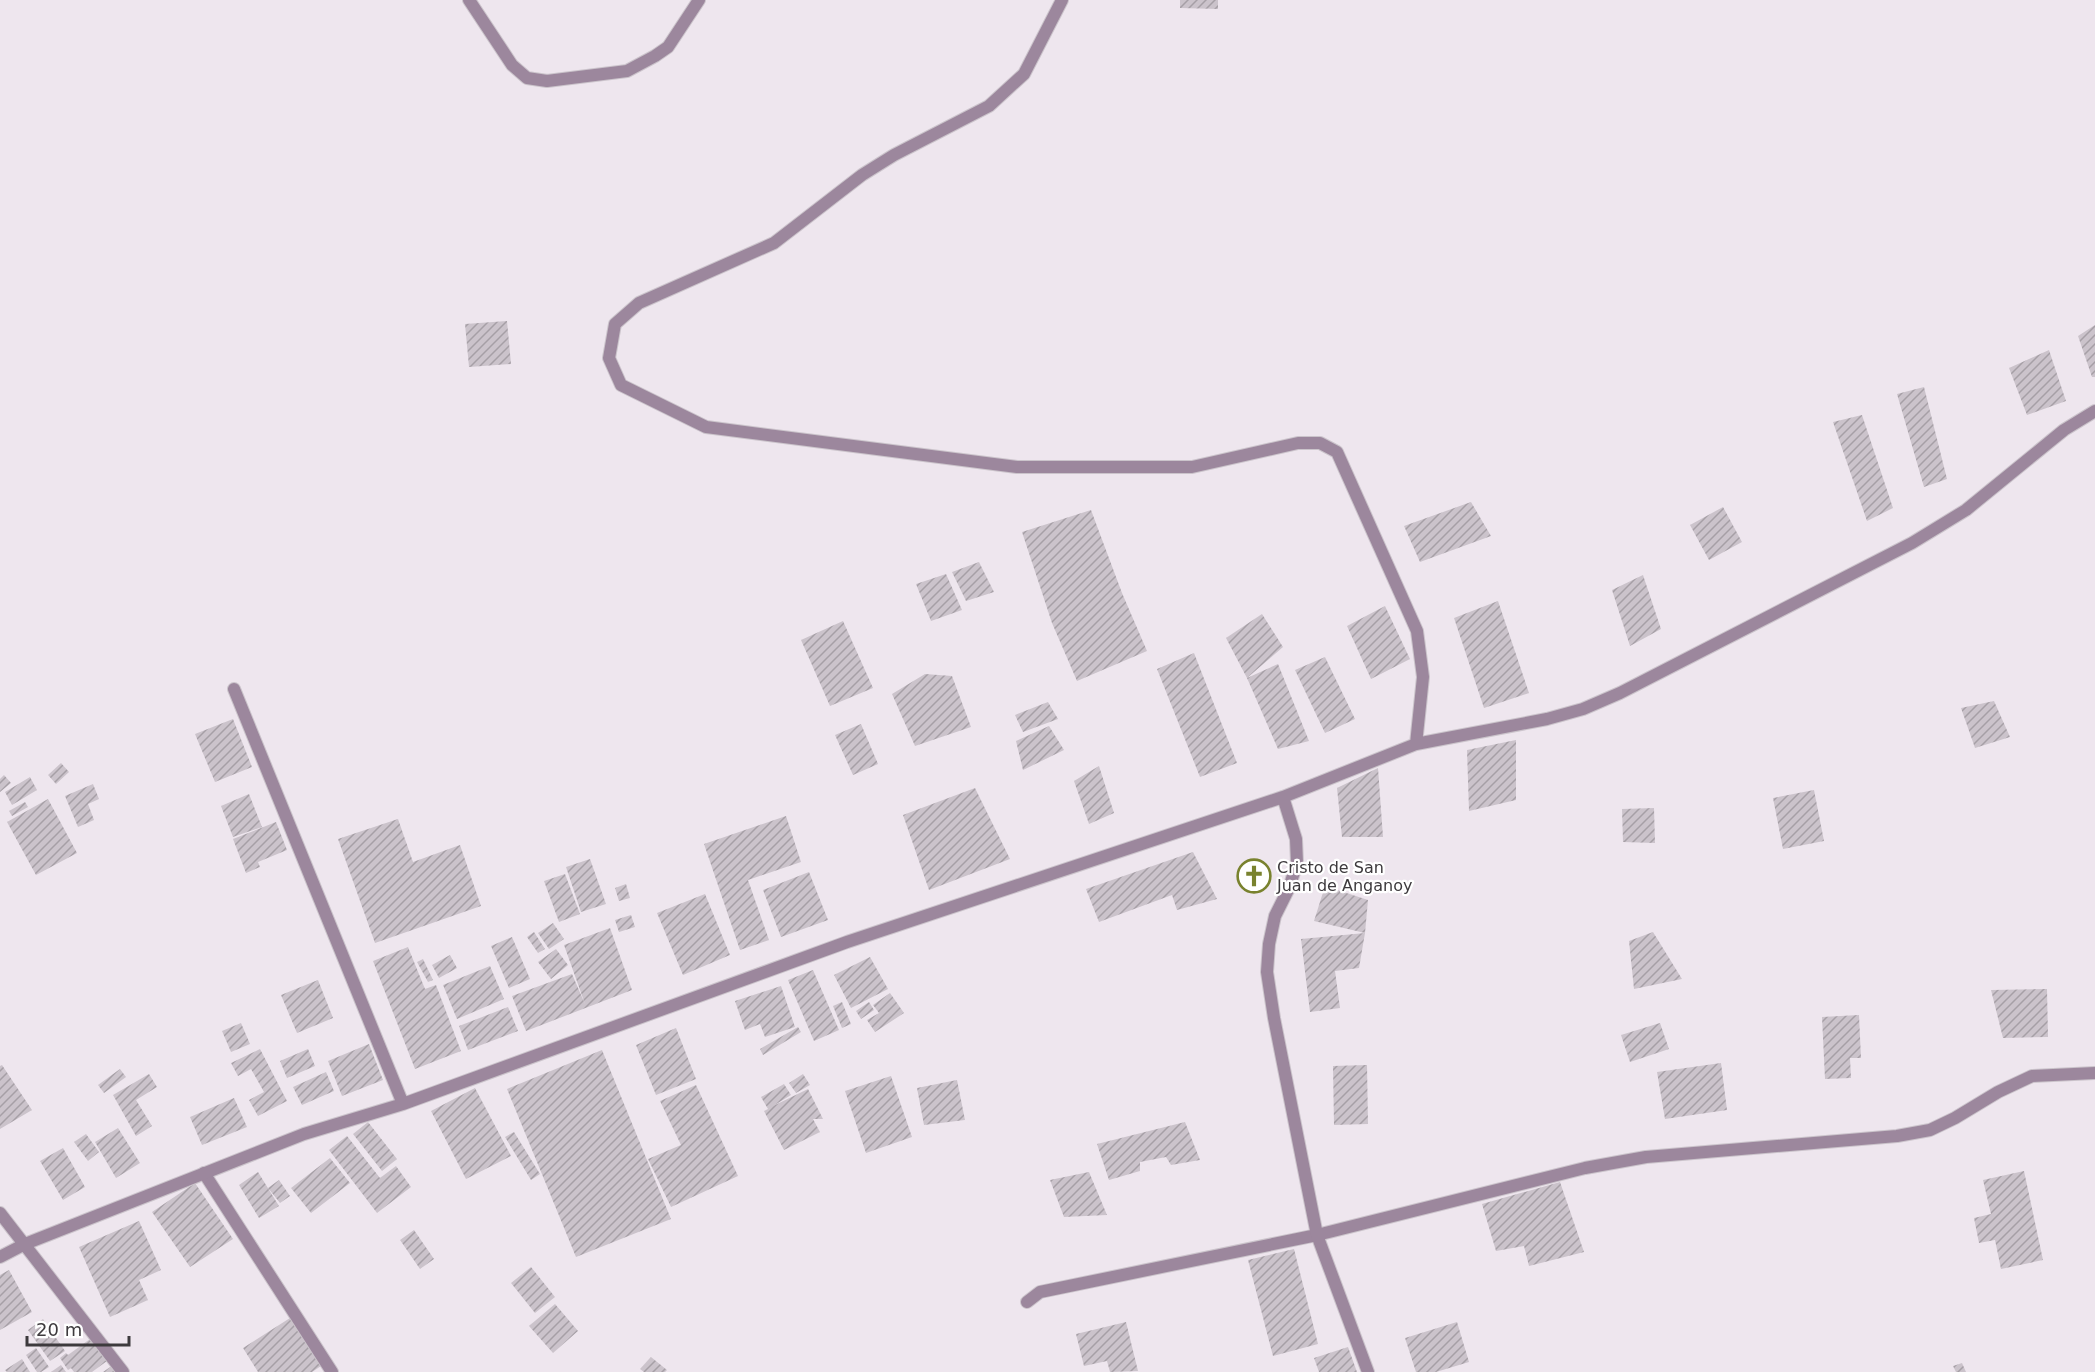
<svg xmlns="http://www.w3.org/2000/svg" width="2095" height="1372" viewBox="0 0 2095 1372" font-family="'DejaVu Sans',sans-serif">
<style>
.building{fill:url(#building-hatch)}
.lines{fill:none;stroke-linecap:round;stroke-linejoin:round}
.pedestrian-casing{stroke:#cbc4cb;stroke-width:14}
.minor-casing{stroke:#cbc4cb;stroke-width:14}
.pedestrian{stroke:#9c879d;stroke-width:12}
.minor{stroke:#9c879d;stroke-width:12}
.labels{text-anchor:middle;stroke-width:4.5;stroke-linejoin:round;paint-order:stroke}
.poi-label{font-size:16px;fill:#3d3a3d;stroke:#fff;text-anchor:start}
</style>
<defs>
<pattern id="building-hatch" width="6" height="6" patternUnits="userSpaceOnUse" patternTransform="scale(1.5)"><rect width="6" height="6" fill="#cbc3cb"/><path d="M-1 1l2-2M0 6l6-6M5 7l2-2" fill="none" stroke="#a69fa6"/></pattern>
</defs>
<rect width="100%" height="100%" fill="#eee6ee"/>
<path class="building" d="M1180,0H1218V9L1180,8Z
M507,321L511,364L469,367L465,324Z
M2095,325V377H2092L2078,336Z
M2049,350L2066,401L2027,415L2009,368Z
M1924,387L1947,479L1924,487L1897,394Z
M1862,415L1893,508L1867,521L1833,422Z
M1471,502L1491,536L1420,562L1404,526Z
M1723,507L1742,542L1709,560L1690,525Z
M1091,510L1122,593L1147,651L1077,681L1052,623L1022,532Z
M979,562L994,592L966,601L952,572Z
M946,574L962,610L931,621L916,584Z
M1643,575L1661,629L1630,646L1612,590Z
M1498,601L1529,693L1484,708L1454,618Z
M1385,606L1410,659L1371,679L1347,626Z
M1262,614L1283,647L1247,678L1278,664L1309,741L1278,749L1247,678L1226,638Z
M843,621L873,688L830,706L801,640Z
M1194,653L1237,763L1200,777L1157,669Z
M1325,657L1355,719L1325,733L1295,670Z
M925,674L952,676L971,727L915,746L892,694Z
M1994,701L2010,737L1975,748L1961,708Z
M1048,702L1058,719L1023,732L1015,715Z
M233,719L252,767L215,782L195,734Z
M861,724L878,764L853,775L835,735Z
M1049,726L1064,750L1023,770L1016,741Z
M1516,740V800L1469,811L1467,750Z
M61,763L69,772L56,784L48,775Z
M1099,766L1114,813L1089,824L1074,781Z
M1378,768L1383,837H1342L1337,788Z
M4,775L11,783L0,792V779Z
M30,777L37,790L12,805L5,792Z
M93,784L99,799L88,804L94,820L78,827L65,796Z
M975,788L1010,859L929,890L903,815Z
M1814,790L1824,841L1783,849L1773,798Z
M249,794L262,827L233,837L221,806Z
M48,799L77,853L36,875L7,822Z
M25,802L28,807L12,816L9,811Z
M1654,808L1655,843L1623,842L1622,809Z
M786,816L801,862L748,880L769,940L740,950L704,844Z
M398,819L413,862L460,845L481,906L375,943L338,839Z
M276,822L287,850L258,862L260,867L246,873L233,839Z
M1193,852L1217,899L1177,910L1172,895L1099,922L1086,889Z
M590,859L606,904L581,912L566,867Z
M809,872L828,920L781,937L763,890Z
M565,874L580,914L559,922L544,881Z
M626,884L630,898L619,901L615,888Z
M1325,886L1368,900L1365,933L1314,921Z
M705,894L730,955L683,975L657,913Z
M631,915L635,927L619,932L615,920Z
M553,923L564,939L549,949L538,933Z
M610,928L632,990L526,1031L512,996L572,974L585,1004L564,945Z
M534,932L545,949L538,953L527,937Z
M1653,932L1682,979L1634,989L1629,941Z
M1365,933L1359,968L1335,971L1340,1008L1310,1012L1301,939Z
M512,937L530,979L509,988L491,946Z
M408,947L425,989L436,985L461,1051L415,1069L373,961Z
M556,949L568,965L551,979L538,962Z
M450,955L457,968L439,978L432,965Z
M870,957L888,989L851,1008L834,975Z
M423,959L433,980L428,982L417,962Z
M490,966L504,999L457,1019L443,985Z
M813,970L839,1030L814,1041L788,980Z
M318,980L333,1018L297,1033L281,995Z
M781,986L795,1027L765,1037L760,1024L745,1030L735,1001Z
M2047,989L2048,1037L2003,1038L1991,990Z
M890,993L904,1013L875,1032L867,1020L879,1013L873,1005Z
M842,1002L851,1024L842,1028L833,1006Z
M869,1002L874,1010L861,1019L856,1011Z
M508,1007L518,1031L468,1050L459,1026Z
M1859,1015L1861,1058H1850L1851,1078L1825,1079L1822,1017Z
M241,1023L250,1044L231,1052L222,1031Z
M1660,1023L1669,1049L1630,1062L1621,1035Z
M798,1027L801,1032L763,1055L760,1049Z
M676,1028L696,1079L656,1095L636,1045Z
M369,1044L383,1080L342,1096L328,1061Z
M260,1049L287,1101L258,1116L249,1100L264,1092L251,1069L238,1076L231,1063Z
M308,1049L315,1066L287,1078L280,1061Z
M602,1050L671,1219L576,1257L507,1089Z
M1721,1063L1727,1110L1665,1119L1657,1072Z
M2,1065L32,1110L0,1129V1066Z
M1367,1065L1368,1124L1334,1125L1333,1066Z
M120,1069L126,1077L104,1093L98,1085Z
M326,1072L334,1091L302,1105L293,1087Z
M149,1074L157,1087L136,1100L152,1126L136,1136L113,1095Z
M803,1074L810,1085L796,1093L789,1083Z
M891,1076L912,1137L866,1153L845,1091Z
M957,1080L965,1120L924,1125L917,1088Z
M784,1084L791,1095L773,1106L808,1089L823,1119H813L820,1132L784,1150L764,1111L768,1109L761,1097Z
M696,1085L738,1176L671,1207L648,1159L681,1145L660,1101Z
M475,1088L511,1156L466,1179L431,1111Z
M234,1098L247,1127L202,1145L190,1117Z
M368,1122L397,1159L382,1171L353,1134Z
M1185,1122L1200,1160L1171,1165L1166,1157L1140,1162V1171L1109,1180L1097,1144Z
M118,1128L140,1163L116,1178L95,1142Z
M514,1132L540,1174L531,1180L505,1137Z
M86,1134L99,1152L88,1161L74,1142Z
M347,1136L380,1178L396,1166L411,1187L377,1213L329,1150Z
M63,1148L85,1187L63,1200L40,1161Z
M330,1158L350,1183L311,1213L291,1188Z
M2024,1171L2043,1260L2001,1269L1995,1240L1979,1243L1974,1218L1991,1214L1983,1180Z
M258,1172L279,1206L259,1218L239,1185Z
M1089,1172L1107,1215L1064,1217L1050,1180Z
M279,1180L290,1196L280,1203L268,1188Z
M1560,1182L1584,1252L1529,1266L1524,1246L1496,1251L1482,1204Z
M195,1183L233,1239L190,1267L152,1212Z
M139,1221L161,1270L139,1280L148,1300L110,1317L79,1247Z
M414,1230L434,1259L420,1269L400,1240Z
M1294,1249L1318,1344L1273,1356L1248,1260Z
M531,1267L555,1297L535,1313L511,1283Z
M9,1270L32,1312L0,1330V1275Z
M555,1304L578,1331L553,1353L529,1326Z
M290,1318L321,1366L312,1372H258L243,1348Z
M43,1319L65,1351L50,1361L28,1330Z
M1126,1322L1138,1371L1110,1372L1107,1361L1084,1366L1076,1334Z
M1457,1322L1469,1362L1436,1372H1416L1405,1338Z
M90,1339L107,1361L92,1372H74L71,1368L68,1370L60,1358L66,1353L68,1355Z
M1348,1347L1357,1372H1319L1314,1358Z
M36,1348L49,1367L41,1372H37L26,1355Z
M651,1357L667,1370L665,1372H644L640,1369Z
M22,1359L30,1372H7L5,1370Z
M1962,1363L1966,1372H1956L1953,1366Z
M61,1365L66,1372H51Z
M113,1365L117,1372H103Z"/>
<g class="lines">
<g class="pedestrian-casing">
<path id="pedestrian" d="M204,1173L332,1372
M1027,1302L1040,1292L1317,1235"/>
</g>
<g class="minor-casing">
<path id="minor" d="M469,0L512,65L527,78L547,81L627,71L655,56L668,47L699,0
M1062,0L1024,74L989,106L894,155L862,175L774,243L639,303L615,324L609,358L621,385L706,427L1017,467H1192L1298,443H1320L1337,452L1417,631L1423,677L1416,744
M234,689L403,1104
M1283,797L1296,839L1297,863L1289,888L1275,916L1269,944L1267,972L1274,1018L1317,1235L1368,1372
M0,1213L123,1372
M1317,1235L1585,1168L1646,1157L1897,1136L1930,1130L1955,1118L1998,1092L2032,1076L2095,1073
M0,1257L25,1244L304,1134L403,1104L847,942L1283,797L1416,744L1547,719L1583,709L1620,693L1912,543L1966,510L2064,430L2095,411"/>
</g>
<use href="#pedestrian" class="pedestrian"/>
<use href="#minor" class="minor"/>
</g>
<defs>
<g id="church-ring" transform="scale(1.725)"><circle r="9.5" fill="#fff" stroke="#79822e" stroke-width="1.5"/><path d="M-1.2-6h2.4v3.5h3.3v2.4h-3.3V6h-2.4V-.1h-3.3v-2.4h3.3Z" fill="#79822e"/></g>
</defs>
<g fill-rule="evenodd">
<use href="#church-ring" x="1254" y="876"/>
</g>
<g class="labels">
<g class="poi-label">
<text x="1277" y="873">Cristo de San<tspan x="1277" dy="18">Juan de Anganoy</tspan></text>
</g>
</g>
<path d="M27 1336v9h102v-9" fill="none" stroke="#3d3a3d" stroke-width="3"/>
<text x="36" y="1336" font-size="18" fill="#3d3a3d" stroke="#ffffff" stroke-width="4.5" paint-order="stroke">20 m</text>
</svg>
